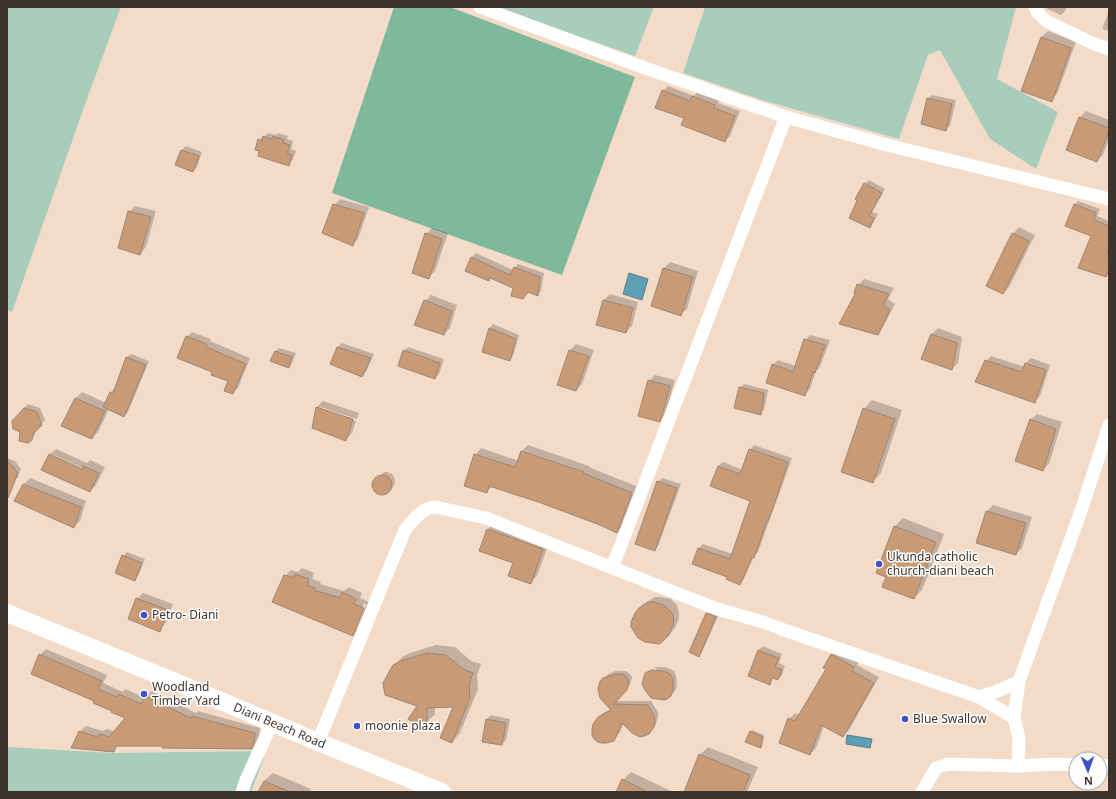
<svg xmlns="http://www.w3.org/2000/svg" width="1116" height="799" viewBox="0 0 1116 799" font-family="'Noto Sans',sans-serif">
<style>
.green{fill:#a8cdbb}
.forest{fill:#7eb99e}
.water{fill:#5f9fb4;stroke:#557f8c}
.shadow{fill:#0003;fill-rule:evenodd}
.building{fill:#c89b76;stroke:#9c8674}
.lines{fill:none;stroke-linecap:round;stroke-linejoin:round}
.street{stroke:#fff;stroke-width:13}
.secondary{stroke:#fff;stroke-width:18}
.poi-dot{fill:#3d53c6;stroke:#fff;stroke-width:1.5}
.labels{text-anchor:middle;stroke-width:3;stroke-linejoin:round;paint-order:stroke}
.poi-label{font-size:12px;fill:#3e342d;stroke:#fff;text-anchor:start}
.street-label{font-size:12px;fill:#3e342d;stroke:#fff}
</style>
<rect width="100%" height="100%" fill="#f4dbc8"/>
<path class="green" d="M7,7H121L88,96L12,312L7,310Z
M494,7H654L635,56Z
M705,7H1016L997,79L1058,112L1036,169L990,139L940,50L928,55L899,139L762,100L683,73Z
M7,747L113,753L254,751L264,758L251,792H7Z"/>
<path class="forest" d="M394,7H450L635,77L562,275L332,193Z"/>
<path class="water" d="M629,273L648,279L642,300L623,294Z
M847,735L872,739L870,748L846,744Z"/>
<path class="shadow" d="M1046,7H1067L1065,11L1061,15L1047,9Z
M1109,11V31L1102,29Z
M1048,31L1076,42L1057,94L1051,100L1041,37Z
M668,86L694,96L698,91L719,100L718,103L740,111L730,136L725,141L685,118L663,91Z
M932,95L956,100L950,126L946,130L928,99Z
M1086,111L1109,120V139L1103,155L1097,161L1067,149L1080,117Z
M268,133L276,135L278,133L288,136L287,139L293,141L291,149L296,151L292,161L288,165L260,151L259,140L263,136L264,137Z
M186,146L202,152L197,167L193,171L176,165L182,150Z
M869,180L885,189L872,212L878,214L873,223L869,227L865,184Z
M340,199L369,207L358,239L352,245L334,205Z
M1078,201L1100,209L1097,216L1109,221V273L1106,276L1092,235L1074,205Z
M135,206L156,211L146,247L140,254L129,212Z
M1019,227L1035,235L1009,287L1003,293L1013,234Z
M432,228L448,233L435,271L429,277L426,234Z
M476,253L513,270L518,264L544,273L541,291L537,295L528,292L522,298L514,288L491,277L488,280L466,270L472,257Z
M670,262L698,271L687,309L680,315L652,306L664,268Z
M864,279L894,288L888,299L895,304L883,327L877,334L856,294L858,285Z
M610,294L638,302L632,326L626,332L604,300Z
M431,295L457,305L450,328L444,334L425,301Z
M493,324L519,335L513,356L509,360L484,352L490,328Z
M938,328L962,337L958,363L952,369L932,334Z
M192,332L211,339L210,341L250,358L238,388L232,393L229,381L214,372L187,337Z
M810,335L830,340L820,367L816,371L810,389L804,395L773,365L778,360L796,366L805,340Z
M342,343L374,354L366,372L362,376L331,364L338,347Z
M576,344L594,350L582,384L576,390L570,350Z
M408,347L444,359L439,374L435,378L404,351Z
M279,348L296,353L292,363L289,367L275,352Z
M131,354L149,361L128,412L124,416L109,409L98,432L91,438L62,426L76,398L82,392L106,403L111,392L115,388L127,357Z
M991,356L1025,367L1026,363L1031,358L1050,365L1040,396L1035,401L986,361Z
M655,375L675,380L665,415L659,421L649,381Z
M744,384L768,390L764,410L760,414L740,388Z
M872,400L902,410L881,473L873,481L864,409Z
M323,401L359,413L357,419L320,407V409L356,421L352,433L346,439L313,428L317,407Z
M28,404L40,408L45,420L36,429L35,435L31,439L24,408Z
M1037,414L1062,422L1049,464L1042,470L1030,420Z
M528,445L589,466V467L638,487L623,526L617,532L601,524L541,502L493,486L486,492L475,455L481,448L519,461L522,451Z
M754,445L792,458L758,552L754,556L744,579L740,584L728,576L699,548L703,544L733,554L751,501L718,466L723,462L743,470L750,450Z
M56,449L87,463L90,460L105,467L96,485L90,491L43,470L49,455ZM51,454L87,470L86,472L51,456Z
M7,458L15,461L21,469L18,477L14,481L7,478Z
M384,472H387L392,474L395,479V482L393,487L388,492L383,494L377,493L375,491L373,486L375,480Z
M30,478L86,501L80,521L74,527L16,501L24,484Z
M662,478L681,484L658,546L655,550L658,482Z
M993,505L1032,517L1022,548L1016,554L987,511Z
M903,518L944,534L922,590L914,598L887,577L877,573L895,526Z
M494,523L549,543L537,576L530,583L514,563L480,550L488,529Z
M127,552L145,559L138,576L134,580L123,556Z
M302,568L314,573L312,579L321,582L320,584L344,591L349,587L362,593L360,598L369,602L359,628L353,635L285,576L291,570L298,572ZM364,603L366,604L357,629H355Z
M143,593L173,604L165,624L159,630L137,599Z
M655,597H661L671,599L677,605L679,614V619L675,628L668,635L640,608L647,602Z
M710,610L719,614L702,652L699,655L707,614Z
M436,645L455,647L471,661L481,664L477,675L478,689L460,733L452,742L454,706L435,707V714L426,723L419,705L394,666L402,657L410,653Z
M763,646L782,654L779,663L785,666L782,675L778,679L774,677L769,683L749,676L759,650Z
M46,649L107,675L103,683L123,692L125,689L145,698L151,691L196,713L198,711L260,728L259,738L257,742L251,748L165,745H119L113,751L73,747L80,731L86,726L103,731L107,729L115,732L127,718L95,700L40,655Z
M837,649L859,661L857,665L879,677L849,730L843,736L824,726L816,748L810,754L789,719L795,713L800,715L828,669L832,655Z
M657,667H665L670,669L674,671L676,675L677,686L675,691L670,695L648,673L657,669L656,668L649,670Z
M616,671H625L628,672L632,677L630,685L616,701H651L658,712V717L655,726L648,733L624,723L620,732L613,740L596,720L603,713L611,709L604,679L608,674Z
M491,715L510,719L506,740L502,744L487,719Z
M752,730L764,735L762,746L761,747L747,741Z
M708,747L758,767L747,792H685L700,755Z
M631,772L673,792H617L623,780Z
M273,773L311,789L309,792H259L264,781Z"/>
<path class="building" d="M1041,37L1071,48L1052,102L1021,91Z
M662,90L690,101L692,96L715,105L714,108L735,116L725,142L681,125L684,118L655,108Z
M927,98L952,104L946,131L921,124Z
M1079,117L1109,128V131L1097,162L1066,150Z
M263,136L272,139L273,136L284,140L283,143L290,145L287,153L292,155L289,166L258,156L259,151L255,150L258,139L262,141Z
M181,150L199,156L193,172L175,165Z
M864,183L882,193L869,216L874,218L870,228L849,218L857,201L855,199Z
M333,204L364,213L353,246L322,233Z
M1074,204L1096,213L1094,220L1109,226V248L1106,256L1109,258V270L1106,277L1078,268L1091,236L1065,226Z
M128,211L151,217L140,255L118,248Z
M425,233L442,239L429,279L412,273Z
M1012,233L1029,241L1003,294L986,286Z
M471,257L510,275L514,267L540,277L538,296L528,292L523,299L511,296L513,288L490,278L489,281L465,271Z
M663,268L693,277L681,316L651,306Z
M857,284L889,294L883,305L890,310L878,335L839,324L855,294L854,293Z
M424,300L452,311L444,335L414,325Z
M603,300L633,308L626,333L596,325Z
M489,328L516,339L510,361L482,352Z
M931,334L957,343L952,370L921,359Z
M186,336L207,344L206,347L246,364L233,394L224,391L228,381L211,375L212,372L177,358Z
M804,339L825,345L815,373L813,372L805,396L766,383L772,364L793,372Z
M337,347L371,358L362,377L330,364Z
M403,350L440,363L435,379L398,366Z
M569,350L589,356L576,391L557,385Z
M275,351L292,357L289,368L270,361Z
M126,357L146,365L124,417L103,407L110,392L113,393Z
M985,360L1022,372L1025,363L1046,370L1035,403L975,382Z
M648,380L670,386L660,422L638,416Z
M739,387L764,393L761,415L734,408Z
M75,398L105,411L92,439L61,426Z
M316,407L353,419L346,441L312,428Z
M24,408L37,412L42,425L33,434L32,440L28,443L19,441L20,432L13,429L12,421Z
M863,408L895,419L873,483L841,472Z
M1030,419L1056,429L1043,471L1015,461Z
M749,449L788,462L779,491L768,521H767L754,558L752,557L740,585L726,579L727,577L692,564L698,548L730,559L750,501L710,486L718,466L740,474Z
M521,451L584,472L583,473L632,493L617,533L600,525L541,503L489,486L487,493L464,486L474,454L515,467Z
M49,454L82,469L83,466L99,473L90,492L41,470Z
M7,460L18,473L8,498H7Z
M372 485a10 10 0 1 1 20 0a10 10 0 1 1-20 0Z
M657,481L677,488L655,551L635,544Z
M23,484L81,507L74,528L14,501Z
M986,511L1026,523L1016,555L976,543Z
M894,526L936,542L914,599L882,587L886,577L876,573Z
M487,529L543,549L531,584L508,576L513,563L479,551Z
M122,555L142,563L135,581L115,573Z
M295,574L309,579L307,585L315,588L314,590L340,598L342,592L356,599L354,604L364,608L353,636L272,602L284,575L294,578Z
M136,598L168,610L160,632L128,619Z
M648,602H654L664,605L671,612L673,615L674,621L671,631L669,635L662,642L659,644L645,642L638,638L631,627V622L635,613L639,608Z
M706,613L716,617L699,657L689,652Z
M758,650L779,658L775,667L782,670L778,680L772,678L770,685L748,676Z
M427,653L446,655L463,669L473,673L469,684L470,698L452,743L440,738L453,707L427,708V723L421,727L408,719L417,706L385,695L383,683L393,665L401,661Z
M39,654L102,681L98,689L117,697L119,694L141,704L145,696L191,718L192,716L255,733L254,744L252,749L162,748L163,746H116L114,752L71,748L79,731L97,737L101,734L109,737L125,718L111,712L112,711L93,703L94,701L31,674Z
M831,654L854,667L852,671L874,683L843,737L821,725L810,755L779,743L788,718L795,721L826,669L823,668Z
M652,670L661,671L666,672L670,674L673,679V691L671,696L667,699L664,700L651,698L645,690L642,684L645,673Z
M616,674L625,675L629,681L627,690L614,704L648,705L654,716L655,722L654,727L649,734L644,736L640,737L632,733L622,723L616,737L614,741L607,743H602L598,742L594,739L592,735V729L593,724L598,717L611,710L600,698L598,689L600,681L603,678Z
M486,719L506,723L502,745L482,742Z
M750,731L763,737L761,748L745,742Z
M699,754L750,775L743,792H684Z
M622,779L648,792H616Z
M264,781L290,792H258Z"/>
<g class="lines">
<path class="street" d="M480,7L645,68L786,117L887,145L1109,199
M1035,7L1038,13L1046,21L1092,43L1109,49
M612,568L786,117
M1019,681L1014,718L1019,738L1018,766L1055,764L1076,765
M979,697L1014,718
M318,742L405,530C414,520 421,508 435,507L486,518L717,609L763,622L787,631L979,697L998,691L1019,681L1081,511L1109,425
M1100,765L1109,766
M242,792L246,780L272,723
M922,792L936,768L947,764L1018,766"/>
<path class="secondary" id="s1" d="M7,613L190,688L318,742L442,792"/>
</g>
<g class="poi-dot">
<circle cx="879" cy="564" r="4"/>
<circle cx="144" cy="615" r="4"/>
<circle cx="144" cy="694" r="4"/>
<circle cx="905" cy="719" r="4"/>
<circle cx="357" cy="726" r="4"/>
</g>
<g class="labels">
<g class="poi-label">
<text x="887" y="561">Ukunda catholic<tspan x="887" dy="14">church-diani beach</tspan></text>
<text x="152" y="619">Petro- Diani</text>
<text x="152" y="691">Woodland<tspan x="152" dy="14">Timber Yard</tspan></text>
<text x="913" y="723">Blue Swallow</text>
<text x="365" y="730">moonie plaza</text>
</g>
<g class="street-label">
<text dy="4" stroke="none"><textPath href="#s1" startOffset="295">Diani Beach Road</textPath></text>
</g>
</g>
<rect width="1116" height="799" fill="none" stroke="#3e342d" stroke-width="16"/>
<g transform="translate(1088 771) rotate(178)"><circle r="19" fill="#ffffff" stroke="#b2aeab"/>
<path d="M0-3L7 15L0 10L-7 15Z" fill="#3d53c6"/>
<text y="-6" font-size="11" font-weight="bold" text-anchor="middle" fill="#3e342d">N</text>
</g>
</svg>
